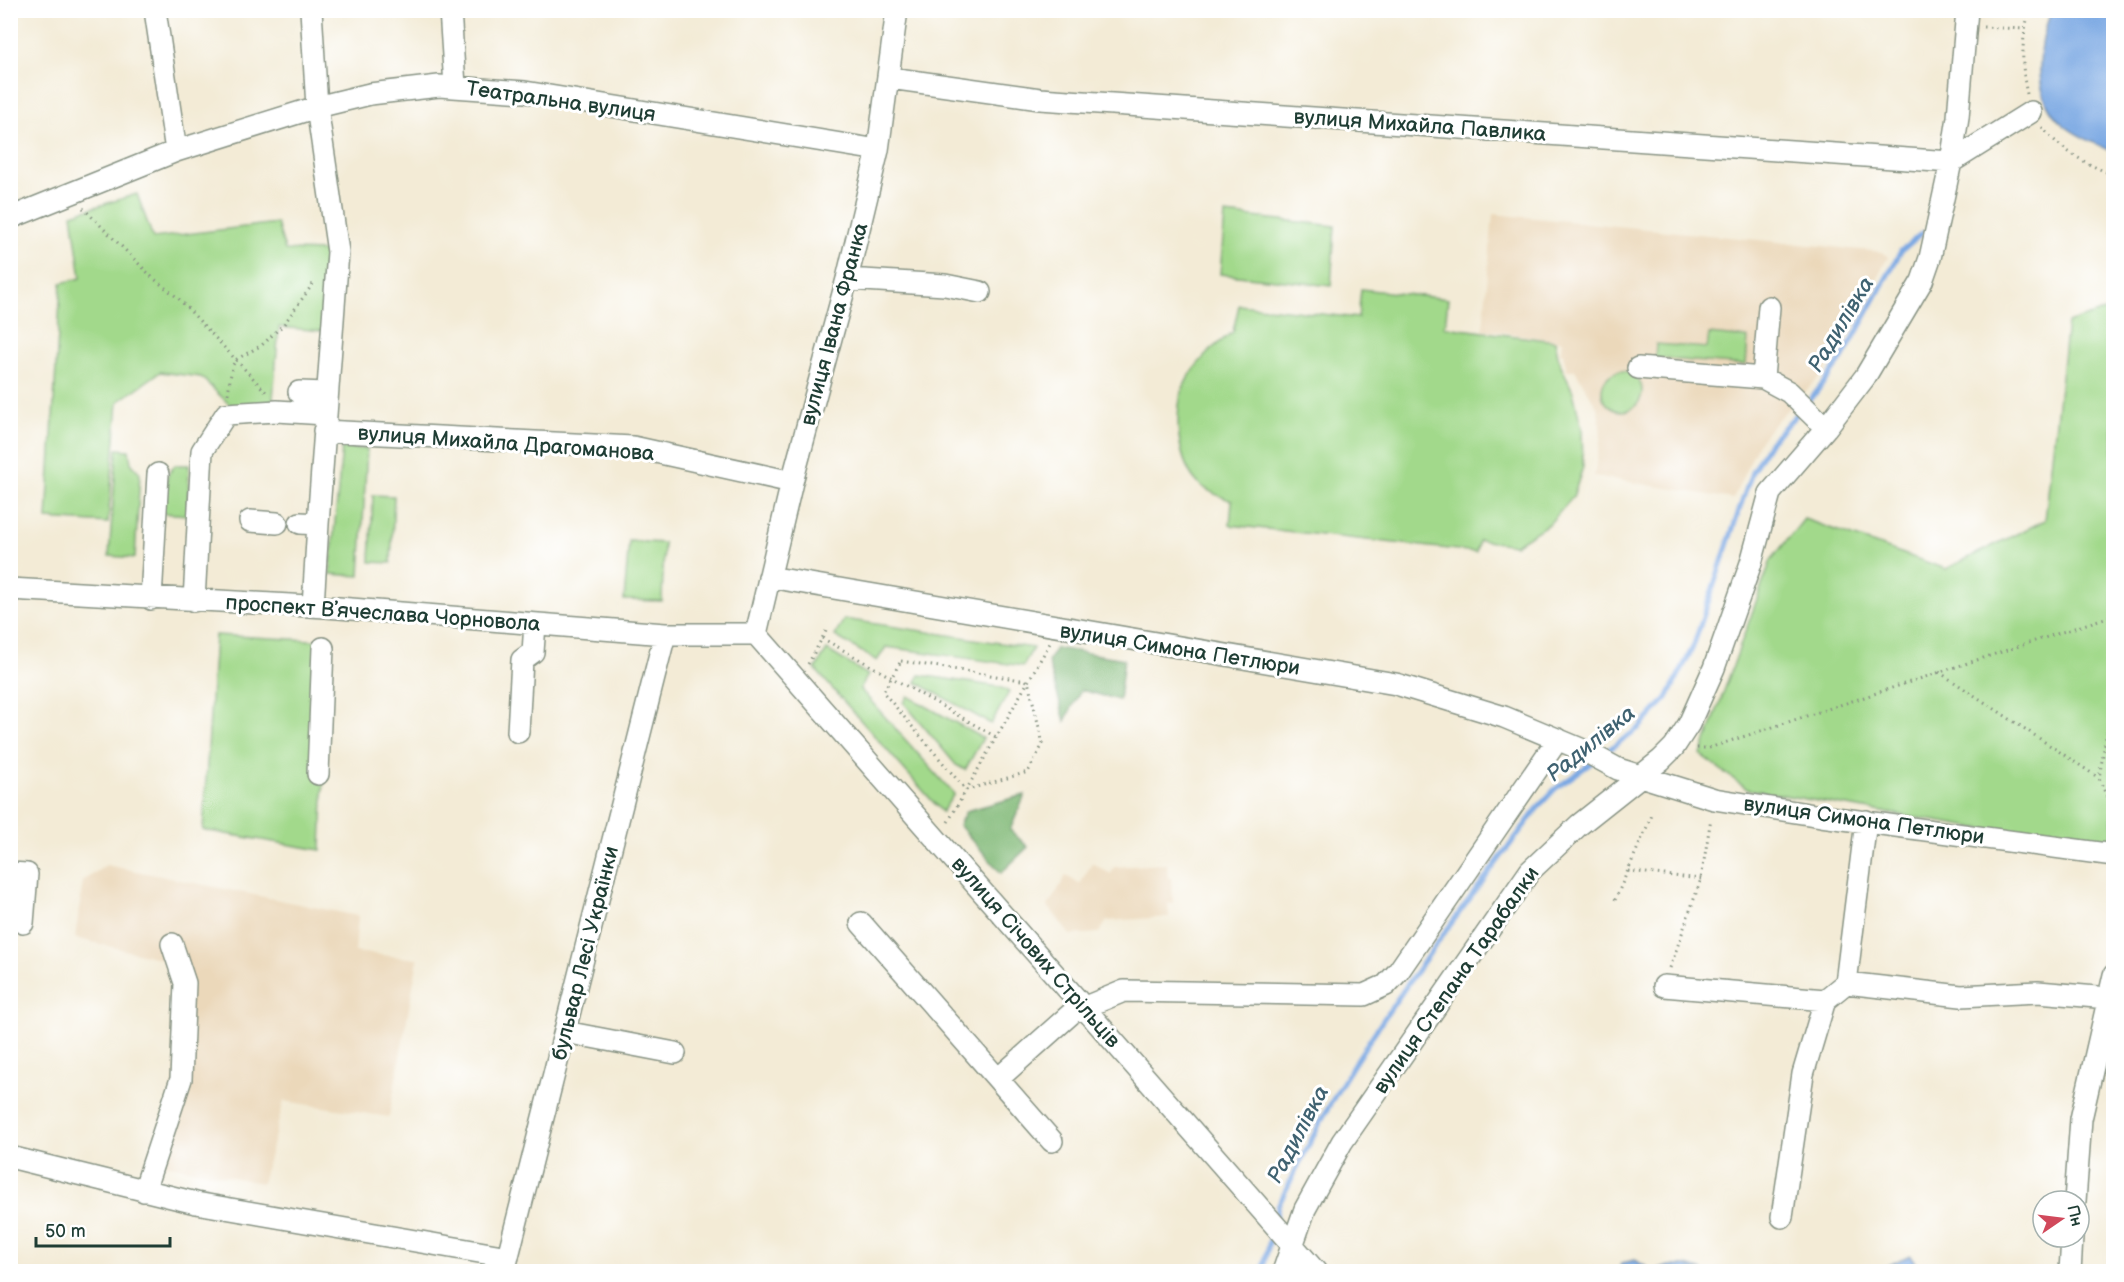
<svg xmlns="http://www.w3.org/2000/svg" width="2124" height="1282" viewBox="0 0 2124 1282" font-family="'Balsamiq Sans',sans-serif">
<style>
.built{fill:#ebd8ba}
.green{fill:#a2d98b;stroke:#608b60;stroke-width:1.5}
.forest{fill:#81b977;stroke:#507b56;stroke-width:1.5}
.water{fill:#7aa8e3;stroke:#4c728c;stroke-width:1.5}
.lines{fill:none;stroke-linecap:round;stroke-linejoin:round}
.stream{stroke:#7aa8e3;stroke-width:5}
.minor-casing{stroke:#899485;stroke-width:24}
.path{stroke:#899485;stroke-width:3;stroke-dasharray:1.5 4.5;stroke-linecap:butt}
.minor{stroke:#fff;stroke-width:21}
.labels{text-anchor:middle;stroke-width:6;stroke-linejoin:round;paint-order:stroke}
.street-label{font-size:21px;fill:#1f3d34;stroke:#fff}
.water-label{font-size:22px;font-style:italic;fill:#3f6271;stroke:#fff}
</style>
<rect width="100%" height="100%" fill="#fff"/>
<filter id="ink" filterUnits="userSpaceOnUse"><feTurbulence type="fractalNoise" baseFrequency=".0167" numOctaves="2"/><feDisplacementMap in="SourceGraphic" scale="12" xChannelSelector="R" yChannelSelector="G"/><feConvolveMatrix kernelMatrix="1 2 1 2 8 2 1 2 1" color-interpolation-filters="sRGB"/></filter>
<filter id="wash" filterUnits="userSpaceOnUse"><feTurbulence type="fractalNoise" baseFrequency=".008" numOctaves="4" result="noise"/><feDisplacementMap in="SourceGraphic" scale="24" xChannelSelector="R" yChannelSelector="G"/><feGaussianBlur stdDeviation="1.35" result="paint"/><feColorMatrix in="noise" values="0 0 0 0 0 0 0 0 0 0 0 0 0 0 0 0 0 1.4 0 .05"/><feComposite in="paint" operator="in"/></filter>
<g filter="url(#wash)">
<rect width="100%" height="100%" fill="#f3ebd6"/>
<path class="built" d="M1493,214L1862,250L1883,252L1888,257L1825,372L1778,419L1758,444L1733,499L1594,476L1601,436L1598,409L1575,370H1567L1563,354L1560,353L1562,341L1483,329Z
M1092,863L1111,874L1114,867L1167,864L1168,878H1171L1173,903L1168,904L1169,917L1107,921L1099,933L1070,935L1048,906L1066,876L1080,884Z
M106,865L358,916L355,952L418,959L389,1117L284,1101L262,1183L164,1164L187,965L75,938L83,881Z"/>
<path class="green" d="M137,194L153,238L277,223L285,250L326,251L327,290L322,331L279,327L272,410L232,407L201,377L160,372L118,402L108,523L47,519L61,283L81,278L72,214Z
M1225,214L1335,226L1331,286L1220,274Z
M1361,289L1448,299L1445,327L1555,341L1559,361L1573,392L1582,429L1583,467L1573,497L1550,523L1515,545L1479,540L1476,552L1230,525L1232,501C1219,496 1206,491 1196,481C1176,458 1172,404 1188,378C1199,360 1216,344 1233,332L1239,305L1358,318Z
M2113,308V851L1747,789L1701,755L1771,560L1804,519L1946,569L2045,520L2067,323Z
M1709,334L1748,338L1746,365L1655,358L1656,344L1707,348Z
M1602 391a20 20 0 1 1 40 0a20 20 0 1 1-40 0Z
M342,448L367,449L360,576L330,574Z
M117,449L129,450L131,463L140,473L135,558L109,556Z
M175,465H189L188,515L161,513L168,474Z
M373,495L394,496L391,563L370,562Z
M629,541L664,543L662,601L624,600Z
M844,619L1033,648L1023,666L886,647L877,661L835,636Z
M215,635L329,641L321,850L203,830Z
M827,650L868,675L860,689L954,794L942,812L815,669Z
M920,675L1000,687L1009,692L991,724L916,682Z
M908,696L983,738L965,770L956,765L904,703Z"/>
<path class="forest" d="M1056,648L1124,659L1119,700L1081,690L1065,721L1048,661Z
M1025,795L1010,830L1028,847L1001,873L959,825L966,811Z"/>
<path class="water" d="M2051,11H2113V152C2098,144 2078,137 2065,126C2030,99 2038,47 2051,11Z
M1910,1255L1921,1271H1877Z
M1635,1260L1653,1271H1616L1622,1263Z
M1669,1266H1686L1704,1271H1655Z"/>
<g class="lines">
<path class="stream" d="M1807,404L1842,359L1901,251L1922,233
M1601,755L1639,728L1667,698L1693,647L1752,472L1769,443L1800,411
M1276,1217L1278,1206C1303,1157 1326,1107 1356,1061C1412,973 1477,889 1540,805L1555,789L1594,761
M1262,1272L1272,1232"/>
</g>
</g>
<g filter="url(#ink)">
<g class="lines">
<g class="minor-casing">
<path id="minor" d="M155,10L176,151
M450,10L455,86
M890,78L1040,99L1951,162L2031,112
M10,218L176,151L317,107L370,94L439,86L525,92L878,150
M847,279L945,285L980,292
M1638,368L1763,378L1789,392L1826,428
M1763,378L1769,307
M299,392L327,393
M324,431L633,447L792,482
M250,521L277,523
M300,523L318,524L338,252L317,107L311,10
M769,577L1396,684L1504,717L1583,750L1618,769L1714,799L1821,816L2114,855
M10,589L326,607L665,634H756
M151,599L158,474
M194,601L202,451L226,414L277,411L325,414
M313,606L318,524
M756,634L1316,1272
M756,634L792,482L847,279L878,150L897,10
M518,732L522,660L533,652L535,624
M318,774L323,648
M10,873L27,874L23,923
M861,923L1052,1141
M1846,983L1961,996L2038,992L2108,998
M1664,986L1825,1000L1846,983L1866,821
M565,1032L675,1053
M998,1079L1073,1012L1124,991L1364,995L1386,985L1398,972L1558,739
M10,1157L196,1203L508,1257
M144,1191L181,1079L185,983L172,944
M2075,1201L2081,1119L2114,975
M1782,1217L1803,1074L1825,1000
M504,1272L665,634
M1283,1272L1305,1209L1342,1142L1530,871L1579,825L1661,760L1674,747L1689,724L1714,668L1751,563L1770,493L1826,428L1865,377L1922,281L1930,258L1951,162L1958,117L1967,10
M2070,1272L2072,1237"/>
</g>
<path class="path" d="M1983,27L2023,29
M2027,94C2021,67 2021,37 2030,10
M2042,127C2059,149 2087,165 2114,175
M83,208L152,277L178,298L266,392
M228,394L232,366L237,359L262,345L284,324L315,281
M822,638L996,737
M901,661L1028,681L1043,744L1028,772L966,790L883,692Z
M808,664L826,631
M1939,672L2099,778
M2114,690L2099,778L2114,814
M1697,748H1709L2114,615
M948,822L1050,643
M1628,871L1701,879
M1615,900L1653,813
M1670,968L1701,879L1711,818"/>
<use href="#minor" class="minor"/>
</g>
</g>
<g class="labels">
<g class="street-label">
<text transform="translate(561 101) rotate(8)" y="7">Театральна вулиця</text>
<text transform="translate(1420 125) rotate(4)" y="7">вулиця Михайла Павлика</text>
<text transform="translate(834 324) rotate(-75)" y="7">вулиця Івана Франка</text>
<text transform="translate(506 443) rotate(4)" y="7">вулиця Михайла Драгоманова</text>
<text transform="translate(383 613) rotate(4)" y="7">проспект Вʼячеслава Чорновола</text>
<text transform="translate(1180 649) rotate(9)" y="7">вулиця Симона Петлюри</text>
<text transform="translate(1864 820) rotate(8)" y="7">вулиця Симона Петлюри</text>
<text transform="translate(1036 952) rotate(49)" y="7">вулиця Січових Стрільців</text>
<text transform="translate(585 953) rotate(-76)" y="7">бульвар Лесі Українки</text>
<text transform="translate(1456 980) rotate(-55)" y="7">вулиця Степана Тарабалки</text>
</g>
<g class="water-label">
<text transform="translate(1840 324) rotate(-59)" y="8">Радилівка</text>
<text transform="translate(1590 743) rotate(-39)" y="8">Радилівка</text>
<text transform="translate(1297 1134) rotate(-62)" y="8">Радилівка</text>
</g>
</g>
<rect width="2124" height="1282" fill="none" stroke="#fff" stroke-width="36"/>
<g transform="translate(2061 1219) rotate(76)"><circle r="28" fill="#ffffff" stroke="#a5b1ae" stroke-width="1.5"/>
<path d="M0-4.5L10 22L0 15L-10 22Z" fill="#d1495b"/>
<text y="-9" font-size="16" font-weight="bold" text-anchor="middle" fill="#1f3d34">Пн</text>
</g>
<path d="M36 1237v9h134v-9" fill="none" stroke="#1f3d34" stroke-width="3"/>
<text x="45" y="1237" font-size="18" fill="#1f3d34" stroke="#ffffff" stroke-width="4.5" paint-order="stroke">50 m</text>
</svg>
